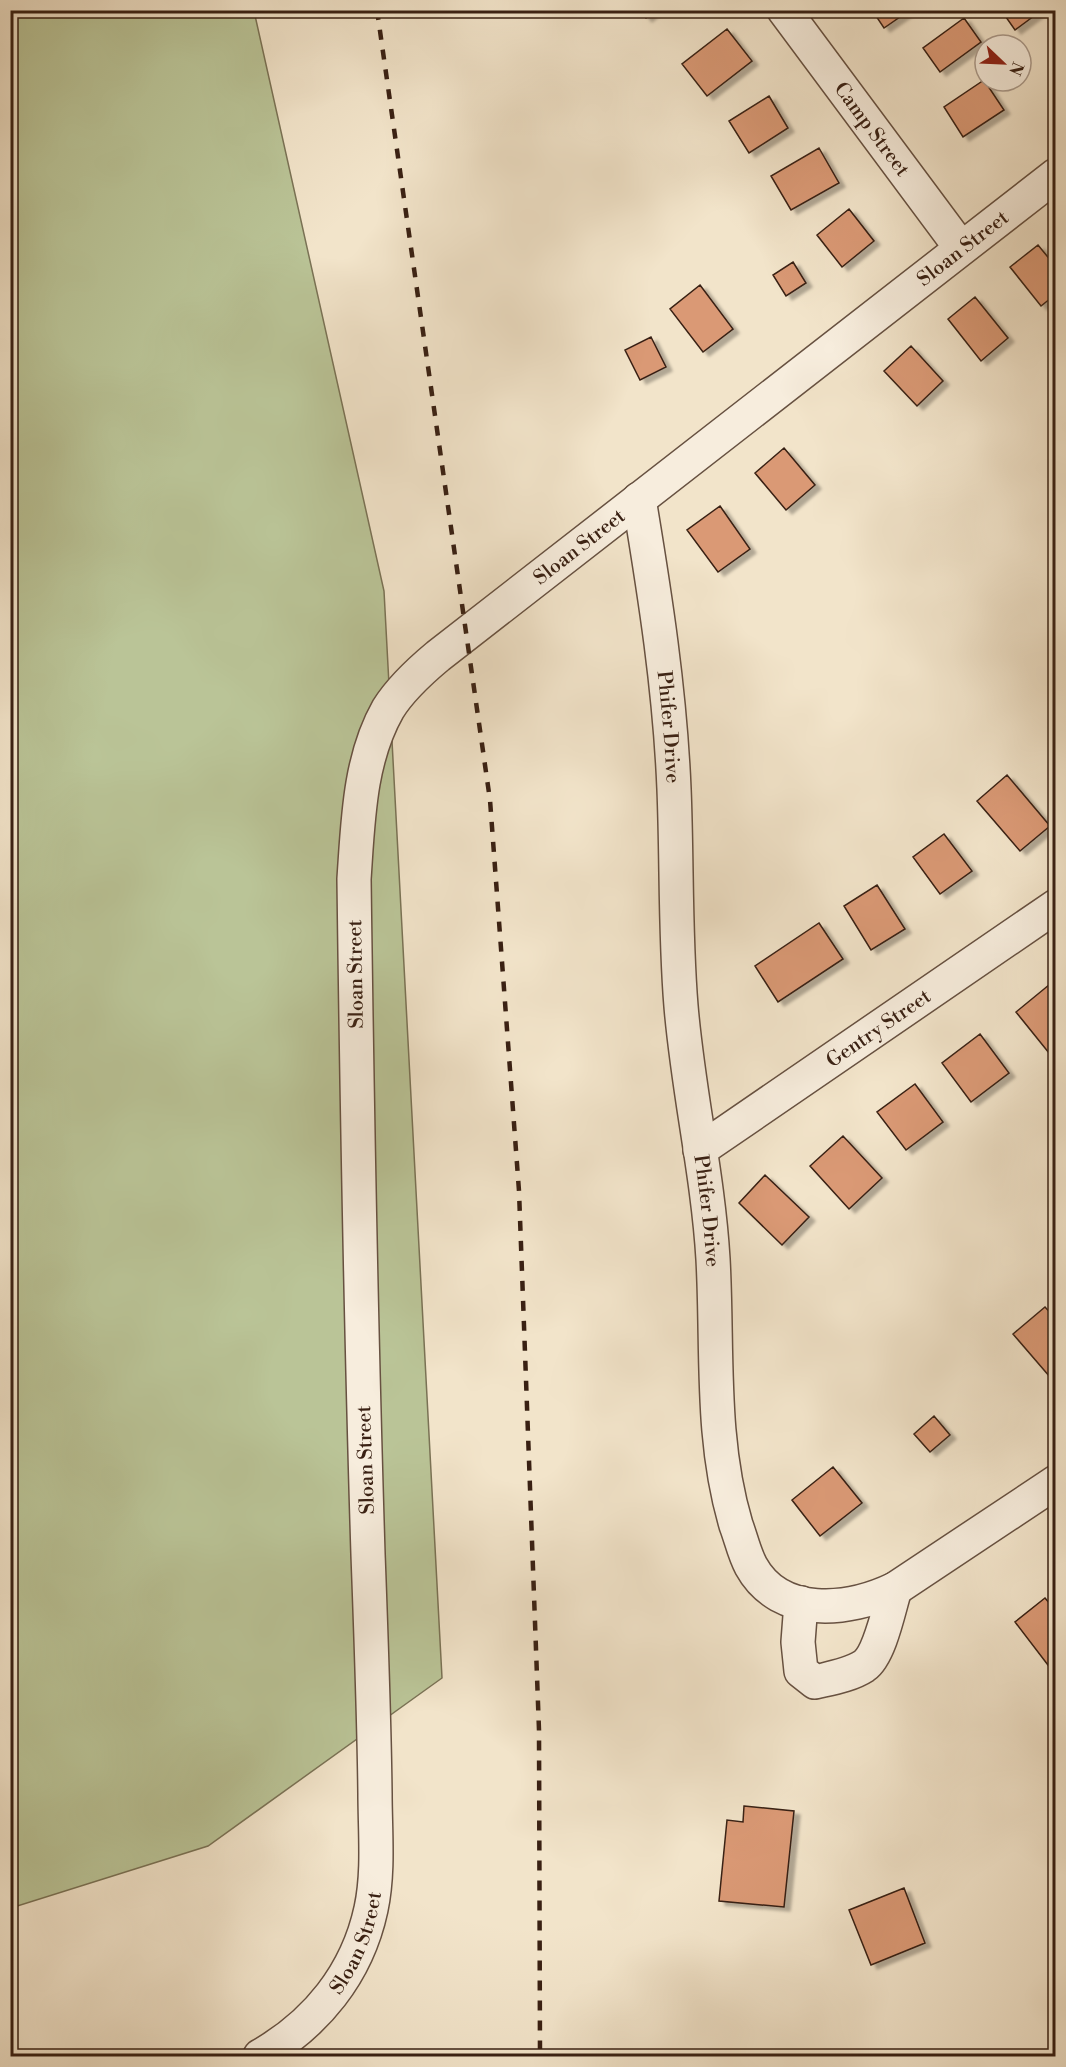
<svg xmlns="http://www.w3.org/2000/svg" width="1066" height="2067" viewBox="0 0 1066 2067" font-family="'Libre Bodoni',serif">
<style>
.green{fill:#bac497;stroke:#7a7255;stroke-width:1.5}
.building{fill:#da9975;stroke:#392013;stroke-width:1.5;filter:url(#shadow)}
.lines{fill:none;stroke-linecap:round;stroke-linejoin:round}
.street-casing{stroke:#675141;stroke-width:36}
.street{stroke:#f7eddd;stroke-width:33}
.rail{stroke:#392013;stroke-width:4.5;stroke-dasharray:10 10;stroke-linecap:butt}
.labels{text-anchor:middle;stroke-width:5;stroke-linejoin:round;paint-order:stroke}
.street-label{font-size:20px;fill:#392013;stroke:#f7eddd}
</style>
<defs>
<filter id="shadow"><feDropShadow dx="6" dy="4" stdDeviation="1.5" flood-color="#0004"/></filter>
</defs>
<rect width="100%" height="100%" fill="#f2e4ca"/>
<filter id="stains"><feTurbulence type="fractalNoise" baseFrequency=".00333" numOctaves="4"/><feColorMatrix values="0 0 0 0 .2 0 0 0 0 .09 0 0 0 0 .02 0 0 0 .5 -.17"/></filter>
<radialGradient id="worn" r=".72"><stop offset=".6" stop-color="#630" stop-opacity="0"/><stop offset="1" stop-color="#630" stop-opacity=".3"/></radialGradient>
<path class="green" d="M11,11H254L384,591L442,1678L208,1846L11,1908Z"/>
<path class="building" d="M640,10H656L646,18Z
M872,10H910L884,28Z
M1001,10H1042L1015,30Z
M964,18L981,42L940,72L923,48Z
M727,29L752,61L707,96L682,64Z
M984,80L1004,110L963,137L944,107Z
M769,96L788,128L749,153L729,121Z
M819,148L839,183L791,210L771,176Z
M849,209L874,241L842,267L817,235Z
M1038,245L1056,267V294L1041,306L1010,267Z
M793,262L806,283L786,296L773,275Z
M700,285L733,329L703,352L670,309Z
M975,297L1008,338L981,361L948,319Z
M651,337L666,367L640,380L625,350Z
M911,346L943,381L917,406L884,371Z
M784,448L815,485L786,510L755,473Z
M720,506L750,549L718,572L687,530Z
M1007,775L1050,826L1020,851L977,801Z
M944,834L972,871L940,894L913,857Z
M877,885L905,929L871,950L844,906Z
M819,923L843,959L778,1002L755,966Z
M1055,980L1056,1048L1049,1053L1016,1012Z
M980,1034L1009,1073L971,1102L942,1063Z
M915,1084L943,1122L906,1150L877,1112Z
M843,1136L882,1178L849,1209L810,1166Z
M765,1175L809,1217L782,1245L739,1203Z
M1045,1307L1056,1319V1384L1013,1334Z
M934,1416L950,1435L930,1452L914,1434Z
M833,1467L862,1503L820,1536L792,1500Z
M1045,1598L1056,1611V1666L1051,1669L1015,1622Z
M744,1806L794,1811L784,1907L719,1901L727,1820L743,1822Z
M904,1888L925,1943L871,1965L849,1910Z"/>
<g class="lines">
<g class="street-casing">
<g id="street">
<path id="s1" d="M784,10L961,248"/>
<path id="s2" d="M639,499C655,595 670,691 674,789C677,861 675,934 681,1006C688,1091 708,1175 713,1259C718,1349 710,1438 736,1525C741,1538 744,1553 751,1566C780,1619 849,1611 895,1589L1056,1482"/>
<path id="s3" d="M700,1150L1056,906"/>
<path d="M801,1603L798,1642L801,1671L815,1682C832,1678 850,1675 864,1666C880,1655 889,1608 895,1589"/>
<path id="s4" d="M260,2056C316,2024 357,1974 371,1909C379,1872 375,1831 375,1793C374,1713 371,1634 368,1554C361,1329 357,1104 354,879C358,822 359,760 388,709C401,688 420,671 438,656L1056,175"/>
</g>
</g>
<use href="#street" class="street"/>
<path class="rail" d="M377,10L490,800L519,1191L539,1730L540,2056"/>
</g>
<g class="labels">
<g class="street-label">
<text dy="7" stroke="none"><textPath href="#s1" startOffset="148">Camp Street</textPath></text>
<text dy="7" stroke="none"><textPath href="#s4" startOffset="2133">Sloan Street</textPath></text>
<text dy="7" stroke="none"><textPath href="#s4" startOffset="1647">Sloan Street</textPath></text>
<text dy="7" stroke="none"><textPath href="#s2" startOffset="230">Phifer Drive</textPath></text>
<text transform="translate(355 974) rotate(-91)" y="7">Sloan Street</text>
<text dy="7" stroke="none"><textPath href="#s3" startOffset="216">Gentry Street</textPath></text>
<text dy="7" stroke="none"><textPath href="#s2" startOffset="716">Phifer Drive</textPath></text>
<text transform="translate(365 1460) rotate(-92)" y="7">Sloan Street</text>
<text dy="7" stroke="none"><textPath href="#s4" startOffset="153">Sloan Street</textPath></text>
</g>
</g>
<rect width="1066" height="2067" fill="none" stroke="#f2e4ca" stroke-width="36"/>
<rect x="12" y="12" width="1042" height="2043" fill="none" stroke="#392013" stroke-width="3"/>
<rect x="18" y="18" width="1030" height="2031" fill="none" stroke="#392013" stroke-width="1.5"/>
<g transform="translate(1003 63) rotate(113)"><circle r="28" fill="#f7eddd" stroke="#ab9b8c" stroke-width="1.5"/>
<path d="M0-4.5L10 22L0 15L-10 22Z" fill="#8f2418"/>
<text y="-9" font-size="16" font-weight="bold" text-anchor="middle" fill="#392013">N</text>
</g>
<rect width="100%" height="100%" filter="url(#stains)"/>
<rect width="100%" height="100%" fill="url(#worn)"/>
</svg>
